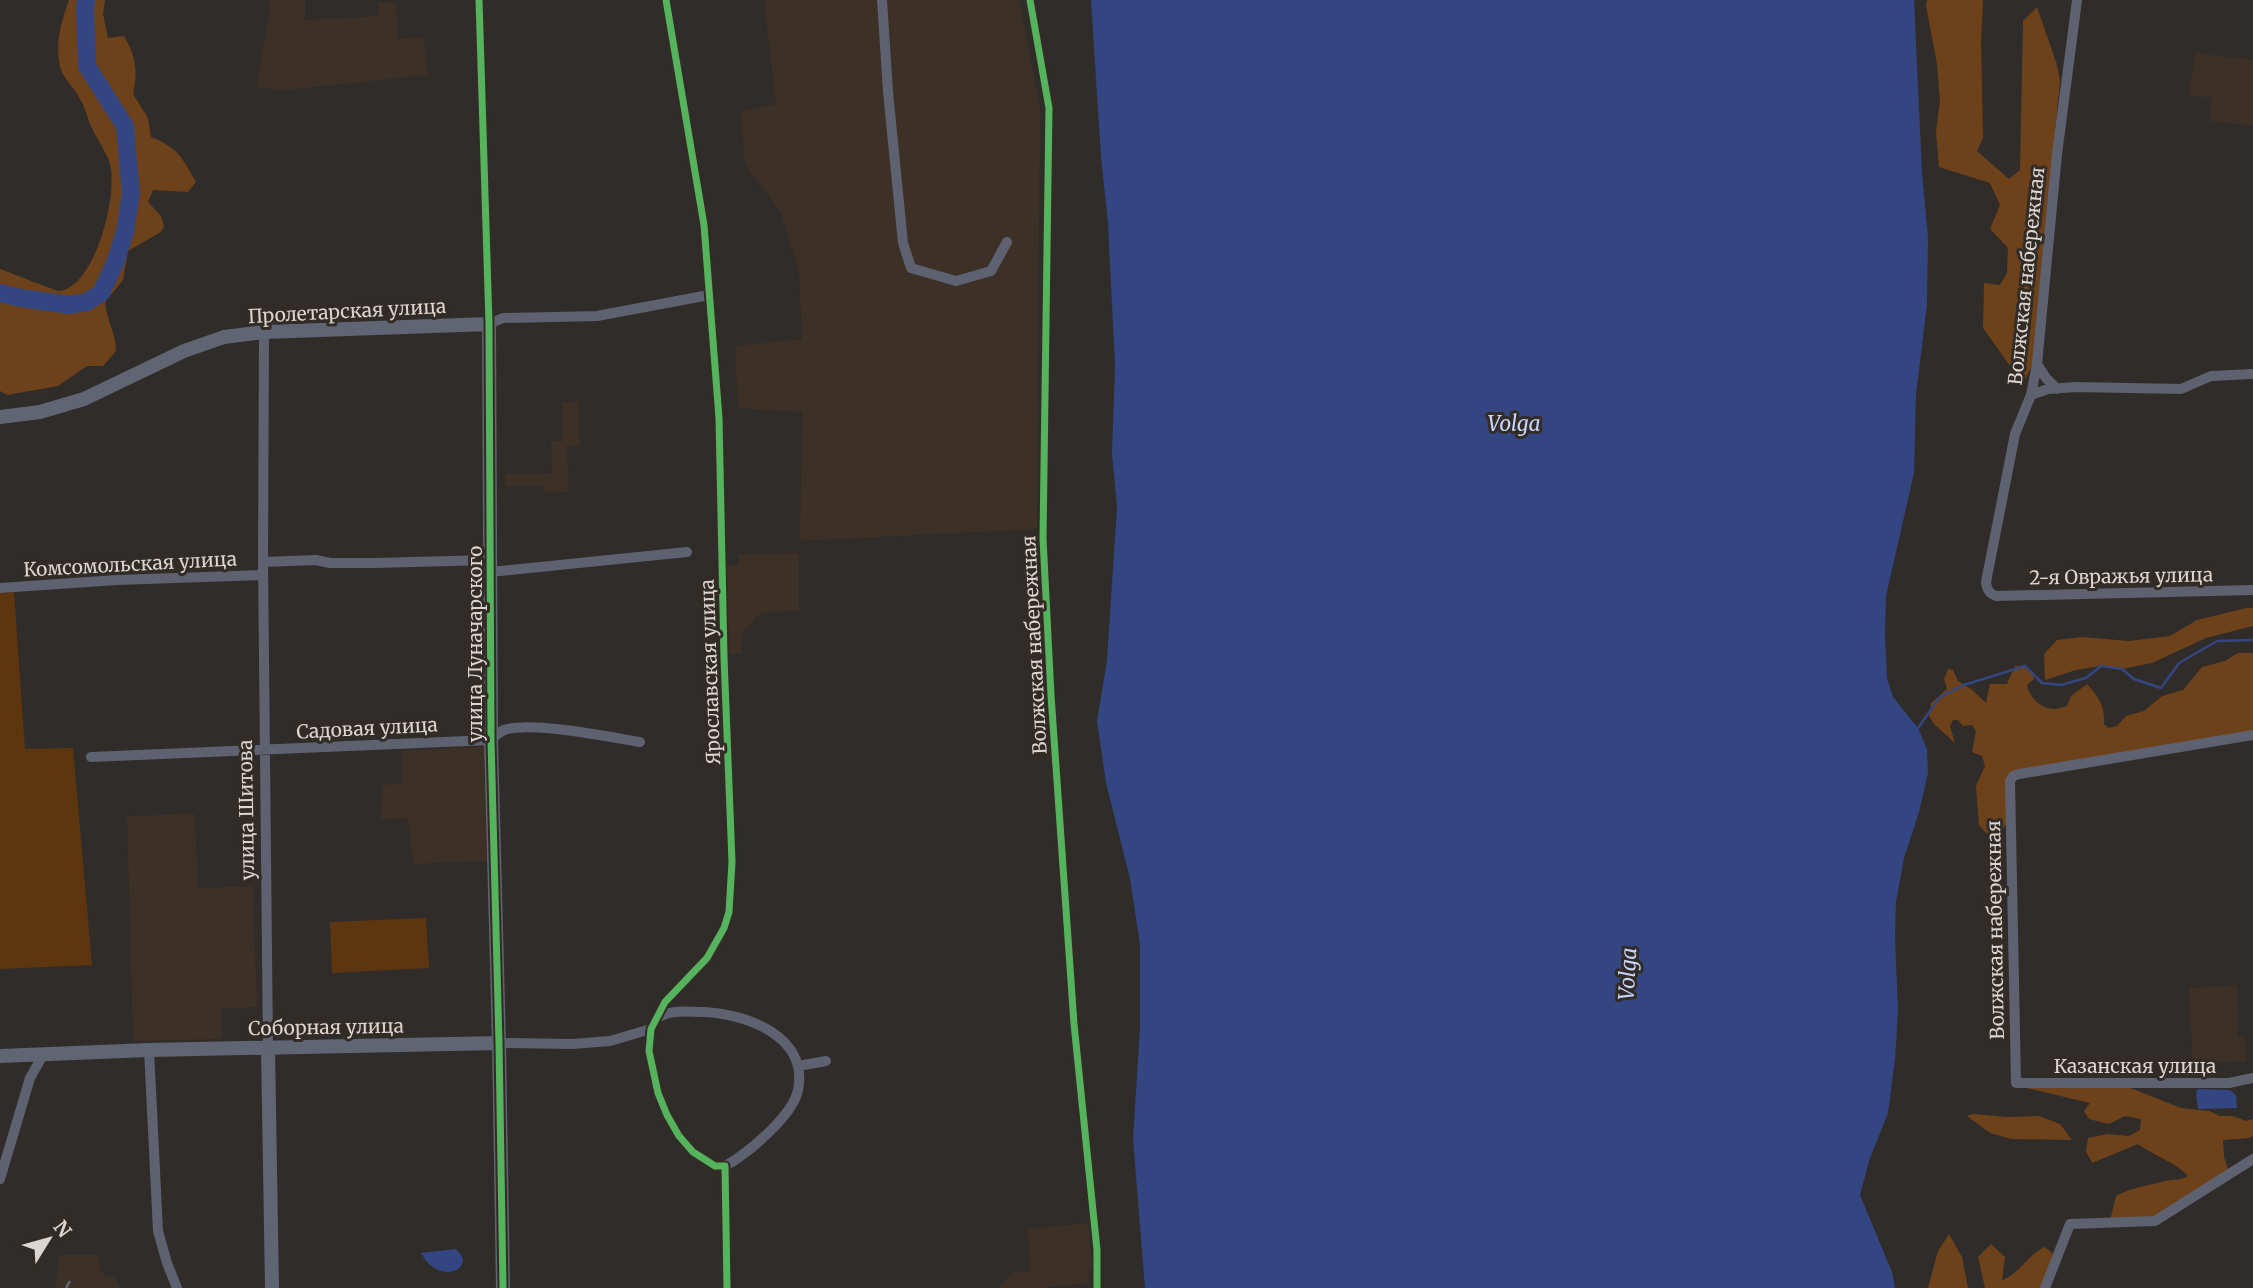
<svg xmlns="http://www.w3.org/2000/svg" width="2253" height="1288" viewBox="0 0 2253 1288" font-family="Merriweather,serif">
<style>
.built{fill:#3c3027}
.green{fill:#5d3610}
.forest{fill:#6d421b}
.water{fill:#344681}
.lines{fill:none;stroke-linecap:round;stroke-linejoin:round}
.stream{stroke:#344681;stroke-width:2.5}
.river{stroke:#344681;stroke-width:18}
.street{stroke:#5e6270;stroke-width:10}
.secondary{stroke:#606573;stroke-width:14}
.rail{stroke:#67686b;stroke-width:2.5;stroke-dasharray:10 5;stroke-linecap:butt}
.cycleway-casing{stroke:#332c26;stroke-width:11}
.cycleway{stroke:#56b35d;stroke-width:7}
.labels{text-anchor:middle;stroke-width:6;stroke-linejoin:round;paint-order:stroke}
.street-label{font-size:19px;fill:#dcd6d2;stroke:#332c26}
.water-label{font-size:21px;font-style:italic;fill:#c5d5fc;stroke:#332c26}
</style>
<rect width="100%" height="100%" fill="#302c29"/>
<path class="built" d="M269,0H305V20L378,16V2L396,3L398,39L423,37L428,75L285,90L256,87L270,11Z
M764,0H1019L1040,108L1037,529L800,541L802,412L738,408L735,346L802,339L799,271L781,213L745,164L741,111L776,104Z
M2195,53L2253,60V126L2210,121L2212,98L2189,95Z
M562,402H578L580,446L567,447L569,492L545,493L544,486L505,487V474L552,473L551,441H563Z
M799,553V611L767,612L756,616L743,633L741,654H729L726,566L739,565V554Z
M484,746L487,861L413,864L408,818L381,819L383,785L402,783L401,751Z
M195,814L198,888L253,886L257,1007L221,1009L222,1039L133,1041L127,816Z
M2237,985L2239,1028L2237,1035L2244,1038L2247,1061L2193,1065L2189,988Z
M1088,1223L1093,1269L1089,1270V1283L1040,1288H999L1012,1273L1031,1271L1027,1229Z
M59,1255H98L101,1270L106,1276L114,1277L121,1288H54L56,1284Z"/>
<path class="green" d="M14,592L25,749L73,748L92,965L0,969V593Z
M426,918L429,968L332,973L330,922Z"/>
<path class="forest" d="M69,0H105L103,14L108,38L124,36C136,57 138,70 133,94L148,118L151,137C178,148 182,157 196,182L188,192L153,190L148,202L161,216L164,226L161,232L128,251L123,280L105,302C106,319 116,333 116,351L103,366H87L58,386L7,395L0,391V269C9,272 56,291 59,291C95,288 120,191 109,161C105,150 97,139 92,128C87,119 86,108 80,99C75,88 63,79 60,67C55,42 61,23 69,0Z
M1927,0H1983L1981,41L1983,138L1977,151L2009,179L2020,170L2023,21L2037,7L2056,62L2060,80L2034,361L2023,384L1983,328L1984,283L2000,285L2007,273L2008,248L1990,229L2000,205L1990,183L1939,167L1936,131L1940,101L1937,64L1926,5Z
M2246,608H2253V626L2206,638L2152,663L2122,669L2101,666L2076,670L2045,680L2044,654L2057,640L2082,637L2129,641L2170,636L2197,620Z
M2238,653H2253V732L2011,774L2009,820L2000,833L1987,834L1979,825L1976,786L1985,766L1982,756L1972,752L1976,731L1972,725L1963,726L1958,720H1953L1950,726L1955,743L1934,724L1929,716L1931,703L1947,689L1944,679L1948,669L1953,670L1958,681L1971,689L1986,703L1990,684H2007L2015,666H2025L2032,671L2034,679L2027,685C2029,697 2041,709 2054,709C2059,709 2063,707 2067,706L2071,696L2087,684C2099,697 2105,706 2104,724L2108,728L2117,726L2126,716L2144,711L2162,696L2183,690L2202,667L2225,661Z
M2022,1087H2128L2181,1108L2209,1111L2220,1116H2233L2246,1121L2253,1119V1136L2249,1138L2223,1140L2224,1157L2229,1171L2155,1219L2110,1221L2116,1196C2131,1188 2149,1185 2166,1181C2174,1179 2180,1181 2188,1176C2174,1161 2154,1156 2138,1144L2092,1163L2086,1151L2088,1138L2108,1134L2129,1136L2140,1130L2141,1119L2125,1116L2109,1124L2089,1119L2084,1111L2090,1103Z
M1973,1114L2006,1117L2039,1116L2060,1124L2072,1140L2011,1139L1990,1133L1967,1116Z
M1949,1234L1962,1257L1968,1288H1928L1938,1251Z
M1991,1244L2005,1257L2002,1280C2020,1274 2027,1255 2045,1247L2053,1254L2043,1288H1985L1978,1257Z"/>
<path class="water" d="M1091,0H1914L1922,173L1928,237L1927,304L1916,395L1914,473L1886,596L1885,634L1887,678L1893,697L1918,728L1927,749L1928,773L1919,812L1904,858L1896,902L1895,936L1898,1012L1895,1059L1888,1113L1869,1161L1860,1195L1892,1272L1895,1288H1145L1133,1139L1140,1028V945L1130,878L1106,783L1097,721L1107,660L1117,507L1112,454L1115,366L1108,223L1101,157Z
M2198,1089L2230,1090L2236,1095L2237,1108L2198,1109L2196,1092Z
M455,1249C480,1267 439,1288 421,1253Z"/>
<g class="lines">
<path class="stream" d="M1918,728L1940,697L1964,685L2025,666L2042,683L2061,685L2086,678L2101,666L2122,669L2134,679L2161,688L2179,663L2217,641L2253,640"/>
<path class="river" d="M0,293L21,298L69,305L87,302L101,293L115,263L125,232L131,194L125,126L87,66L85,9L86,0"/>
<path class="street" d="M479,0L489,324L503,318L597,316L709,295
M666,0L704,225L719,418L724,657L732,862L729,912L724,928L707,958L665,1002L651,1029L649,1051L658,1093L667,1115L679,1136L693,1152L715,1166H725L727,1288
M882,0L888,92L903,243L911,268L956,281L991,271L1007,242
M1030,0L1049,108L1043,539L1051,695L1074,1024L1097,1250V1288
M2077,0L2057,154L2037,364L2031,395L2015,434L1986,582C1987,590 1989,593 1996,596L2253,590
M264,332L263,562L268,1048
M2037,364L2046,378L2057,389
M2031,395L2048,389L2076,387L2181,389L2211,376L2253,374
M263,562L316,560L330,563H375L490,560
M490,572L687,552
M0,588L117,580L263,575
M2253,735L2019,774L2013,776L2010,781L2016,1083H2229L2253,1078
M91,757L491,740C495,736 499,732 504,730C532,721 609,737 640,742
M657,1018C672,1009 687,1012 704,1012C746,1014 809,1036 798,1090C793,1116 747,1154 725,1166
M499,1043L572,1044L610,1041L651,1029
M149,1050L158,1231L167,1263L177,1288
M798,1066L826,1061
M0,1179L30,1078L43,1055
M2045,1288L2070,1224L2155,1221L2253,1159"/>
<path class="secondary" d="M0,417L40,412L84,399L184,351L224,337L264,332L489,324L491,740L499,1043L503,1288
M268,1048L272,1288
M0,1056L149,1050L499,1043"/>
<path class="rail" d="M66,1288L70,1281"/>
<g class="cycleway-casing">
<path id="cycleway" d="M479,0L489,324L491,740L499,1043L503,1288
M666,0L704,225L719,418L724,657L732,862L729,912L724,928L707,958L665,1002L651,1029L649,1051L658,1093L667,1115L679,1136L693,1152L715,1166H725L727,1288
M1030,0L1049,108L1043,539L1051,695L1074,1024L1097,1250V1288"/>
</g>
<use href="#cycleway" class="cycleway"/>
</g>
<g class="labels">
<g class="street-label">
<text transform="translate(2026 276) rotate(-84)" y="7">Волжская набережная</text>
<text transform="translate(347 311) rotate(-3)" y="7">Пролетарская улица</text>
<text transform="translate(130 564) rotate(-3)" y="7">Комсомольская улица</text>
<text transform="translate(2121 576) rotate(-1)" y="7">2-я Овражья улица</text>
<text transform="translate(475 644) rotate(-90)" y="7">улица Луначарского</text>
<text transform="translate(1034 645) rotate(-93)" y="7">Волжская набережная</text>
<text transform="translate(710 672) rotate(-92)" y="7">Ярославская улица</text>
<text transform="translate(367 728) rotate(-3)" y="7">Садовая улица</text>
<text transform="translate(246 810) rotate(-91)" y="7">улица Шитова</text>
<text transform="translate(1995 930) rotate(-91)" y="7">Волжская набережная</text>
<text transform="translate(326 1027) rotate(-1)" y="7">Соборная улица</text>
<text x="2135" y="1073">Казанская улица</text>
</g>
<g class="water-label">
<text x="1514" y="431">Volga</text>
<text transform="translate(1628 974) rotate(-87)" y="7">Volga</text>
</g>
</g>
<g transform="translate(49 1239) rotate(53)" stroke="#332c26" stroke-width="5" paint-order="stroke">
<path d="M0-5L12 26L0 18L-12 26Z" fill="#dcd6d2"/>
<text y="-10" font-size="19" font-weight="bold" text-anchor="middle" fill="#dcd6d2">N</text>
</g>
</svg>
